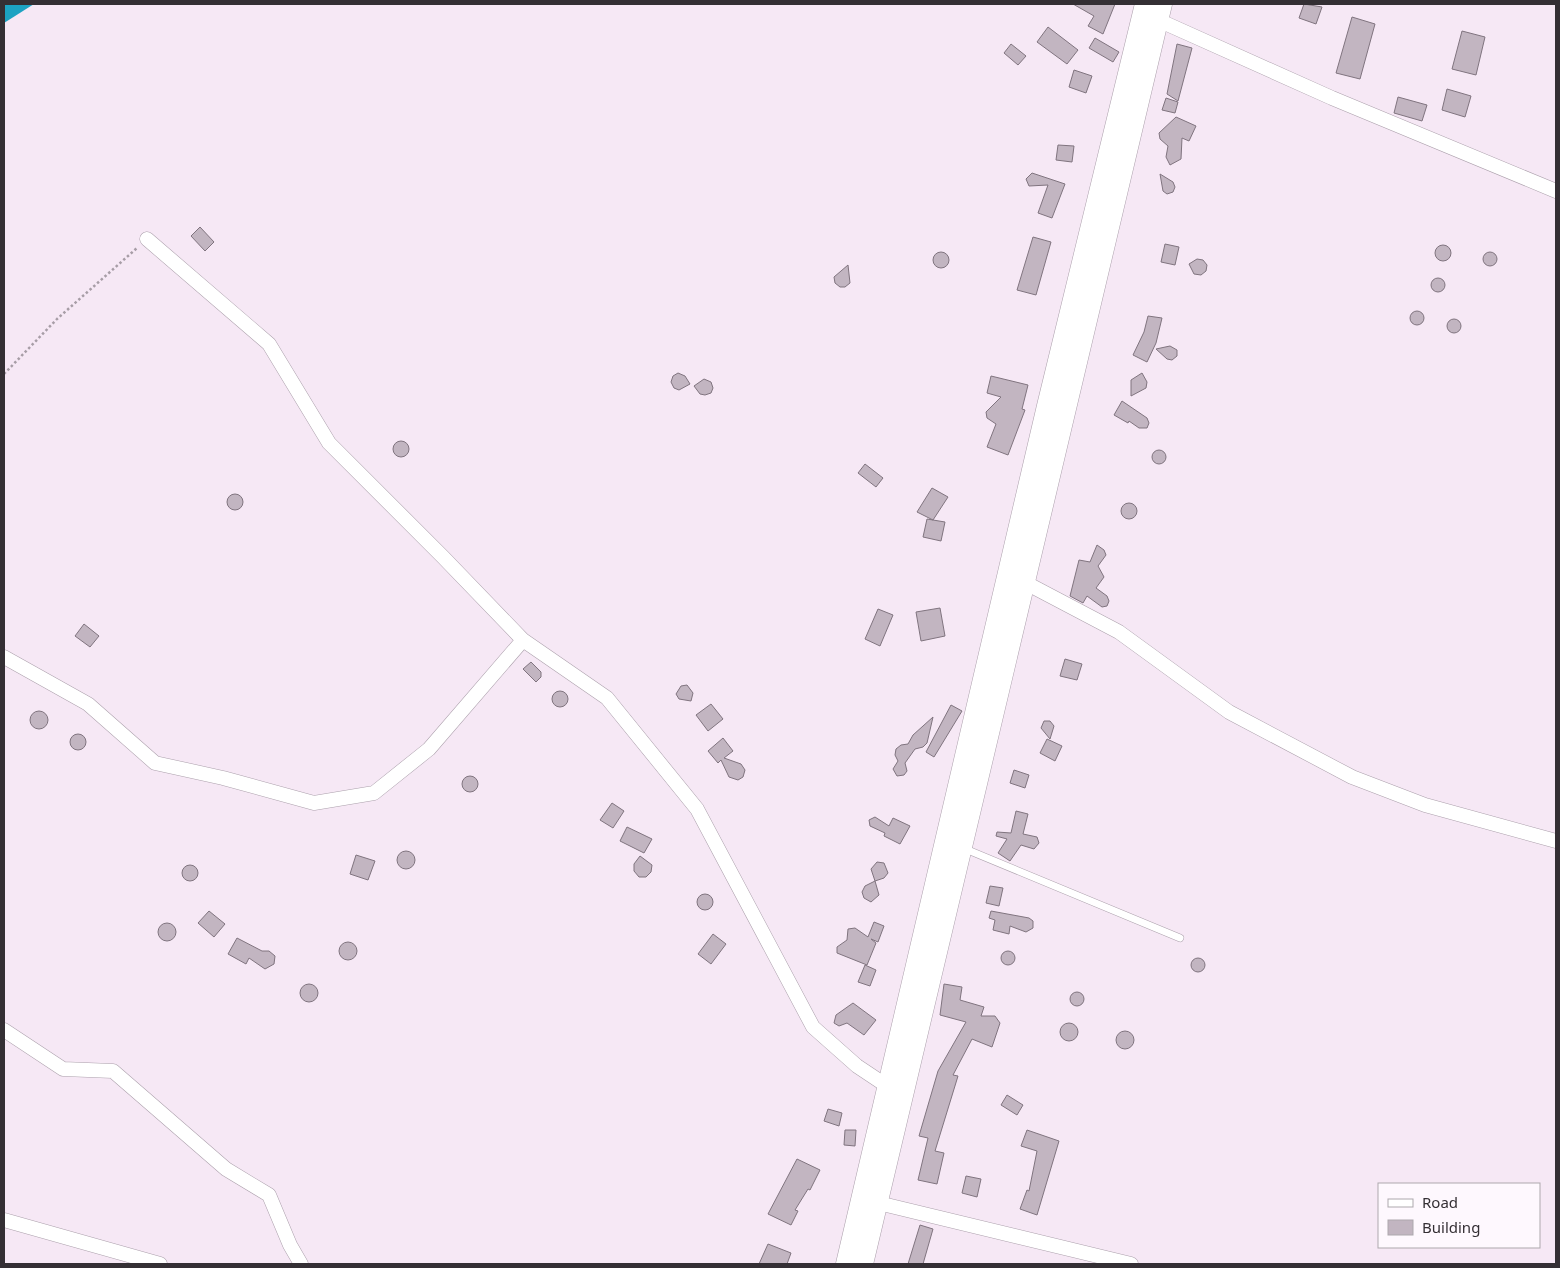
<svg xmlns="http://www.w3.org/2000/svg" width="1560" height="1268" viewBox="0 0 1560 1268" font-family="'Noto Sans',sans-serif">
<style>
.water{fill:#1ca2c2}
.building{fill:#c2b5c1;stroke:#80747f}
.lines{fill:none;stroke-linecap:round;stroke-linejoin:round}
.lane-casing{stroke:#aca0ac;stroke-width:8}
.street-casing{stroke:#aca0ac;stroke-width:15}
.secondary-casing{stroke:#aca0ac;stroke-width:21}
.path{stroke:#a79da6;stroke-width:2.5;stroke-dasharray:2.5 2.5;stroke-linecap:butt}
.lane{stroke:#fff;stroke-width:7}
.street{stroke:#fff;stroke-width:14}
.secondary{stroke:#fff;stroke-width:20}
</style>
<rect width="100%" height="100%" fill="#f6e8f5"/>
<path class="water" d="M4,4H34L4,23Z"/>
<path class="building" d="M1073,4H1115L1103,34L1088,26L1094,16Z
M1304,4L1322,7L1316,24L1299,18Z
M1352,17L1375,24L1360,79L1336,73Z
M1048,27L1078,50L1067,64L1037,42Z
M1462,31L1485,37L1476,75L1452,69Z
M1095,38L1119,52L1113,62L1089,48Z
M1011,44L1026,56L1018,65L1004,53Z
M1177,44L1192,48L1178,101L1167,94Z
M1074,70L1092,76L1086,93L1069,87Z
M1447,89L1471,96L1465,117L1442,110Z
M1398,97L1427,105L1422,121L1394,113Z
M1166,98L1178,102L1175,113L1162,110Z
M1176,117L1196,126L1189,141L1182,138L1181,159L1170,165L1166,157L1168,146L1160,139L1159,133Z
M1058,145L1074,146L1072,162L1056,160Z
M1032,173L1065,184L1052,218L1038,213L1048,185L1029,186L1026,179Z
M1160,174L1173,182L1175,187L1173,192L1167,194L1163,191Z
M200,227L214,242L205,251L191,236Z
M1033,237L1051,242L1036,295L1017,290Z
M1165,244L1179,247L1175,265L1161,262Z
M1435 253a8 8 0 1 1 16 0a8 8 0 1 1-16 0Z
M933 260a8 8 0 1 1 16 0a8 8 0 1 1-16 0Z
M1483 259a7 7 0 1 1 14 0a7 7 0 1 1-14 0Z
M1197,259L1203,260L1207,265L1206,271L1201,275L1194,274L1189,264Z
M848,265L850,283L845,287H840L835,283L834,277Z
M1431 285a7 7 0 1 1 14 0a7 7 0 1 1-14 0Z
M1410 318a7 7 0 1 1 14 0a7 7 0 1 1-14 0Z
M1148,316L1162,318L1156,343L1147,362L1133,355L1144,332Z
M1447 326a7 7 0 1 1 14 0a7 7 0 1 1-14 0Z
M1170,346L1177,350V356L1172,360L1167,359L1156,349Z
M678,373L685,376L690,384L679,390L674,388L671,382L673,376Z
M1142,373L1147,382L1146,388L1131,396V380Z
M991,376L1028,385L1022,409L1025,410L1008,455L987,447L996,424L987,418L986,412L1001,397L987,393Z
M704,379L711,382L713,388L711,393L705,395L700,394L694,386Z
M1122,401L1147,418L1149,423L1147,428H1139L1129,421L1128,423L1114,415Z
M393 449a8 8 0 1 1 16 0a8 8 0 1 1-16 0Z
M1152 457a7 7 0 1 1 14 0a7 7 0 1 1-14 0Z
M865,464L883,478L876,487L858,473Z
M932,488L948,497L933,520L917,512Z
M227 502a8 8 0 1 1 16 0a8 8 0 1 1-16 0Z
M1121 511a8 8 0 1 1 16 0a8 8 0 1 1-16 0Z
M927,519L945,522L941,541L923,537Z
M1097,545L1104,550L1106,555L1098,566L1104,577L1096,588L1107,596L1109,601L1107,606L1102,607L1087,596L1083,603L1070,596L1079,560L1090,562Z
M940,608L945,636L921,641L916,612Z
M878,609L893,615L880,646L865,639Z
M84,624L99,636L90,647L75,636Z
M1065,659L1082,664L1077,680L1060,676Z
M531,662L541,672V677L536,682L523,669Z
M687,685L693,693L691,701L679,699L676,694L681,686Z
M552 699a8 8 0 1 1 16 0a8 8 0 1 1-16 0Z
M711,704L723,719L708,731L696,715Z
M951,705L962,711L934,757L926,752Z
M30 720a9 9 0 1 1 18 0a9 9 0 1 1-18 0Z
M933,717L927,743L923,747L915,749L905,763L907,771L904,775L897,776L893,769L898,761L895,755L896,749L901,745L908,744L913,735Z
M1044,721H1050L1054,726L1050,739L1041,728Z
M70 742a8 8 0 1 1 16 0a8 8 0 1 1-16 0Z
M723,738L733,751L724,758L741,764L745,770L743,777L738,780L729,777L721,760L718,763L708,751Z
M1047,739L1062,746L1055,761L1040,753Z
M1014,770L1029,775L1025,788L1010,783Z
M462 784a8 8 0 1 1 16 0a8 8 0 1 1-16 0Z
M612,803L624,811L613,828L600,820Z
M1016,811L1028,814L1023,834L1037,837L1039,843L1034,849L1021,845L1010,861L998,853L1007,839L996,836L997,832L1011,833Z
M875,817L889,826L893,818L910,826L900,844L884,836L885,833L870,826L869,820Z
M627,827L652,839L644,853L620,841Z
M397 860a9 9 0 1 1 18 0a9 9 0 1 1-18 0Z
M356,855L375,861L368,880L350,874Z
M640,856L652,865L651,872L646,877H639L634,871V864Z
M877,862L884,863L888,873L884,878L875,881L879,895L871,902L864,898L862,892L865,886L875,881L871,869Z
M182 873a8 8 0 1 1 16 0a8 8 0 1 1-16 0Z
M990,886L1003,888L999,906L986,903Z
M697 902a8 8 0 1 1 16 0a8 8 0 1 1-16 0Z
M209,911L225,924L214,937L198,923Z
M991,911L1029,918L1033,921V928L1026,932L1010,926L1009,934L993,930L995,920L989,918Z
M874,922L884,926L878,942L871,939L876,943L867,965L837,953V947L847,940L848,929L855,928L868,937Z
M158 932a9 9 0 1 1 18 0a9 9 0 1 1-18 0Z
M713,934L726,944L711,964L698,954Z
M237,938L262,951H269L275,956L274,964L265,969L249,958L246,964L228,954Z
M339 951a9 9 0 1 1 18 0a9 9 0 1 1-18 0Z
M1001 958a7 7 0 1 1 14 0a7 7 0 1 1-14 0Z
M1191 965a7 7 0 1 1 14 0a7 7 0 1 1-14 0Z
M865,965L876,970L870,986L858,982Z
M300 993a9 9 0 1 1 18 0a9 9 0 1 1-18 0Z
M944,984L962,987L960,1000L984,1007L981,1016H995L1000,1023L992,1047L972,1039L953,1075L958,1076L935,1151L944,1153L937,1184L918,1180L928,1138L919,1136L938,1071L966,1022L940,1015Z
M1070 999a7 7 0 1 1 14 0a7 7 0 1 1-14 0Z
M853,1003L876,1020L864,1035L847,1023L839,1026L834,1023L836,1015Z
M1060 1032a9 9 0 1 1 18 0a9 9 0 1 1-18 0Z
M1116 1040a9 9 0 1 1 18 0a9 9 0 1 1-18 0Z
M1007,1095L1023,1105L1017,1115L1001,1105Z
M828,1109L842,1113L839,1126L824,1121Z
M845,1130H856L855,1146L844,1145Z
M1027,1130L1059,1141L1037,1215L1020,1209L1027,1190L1029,1191L1037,1151L1021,1146Z
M797,1159L820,1170L810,1190L808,1189L795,1210L798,1211L791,1225L768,1214Z
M966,1176L981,1179L977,1197L962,1193Z
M920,1225L933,1229L923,1264H908Z
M768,1244L791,1253L787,1264H759Z"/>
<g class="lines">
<g class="lane-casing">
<path id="lane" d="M963,848L1180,938"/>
</g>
<g class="street-casing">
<path id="street" d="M1149,18L1158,20L1332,98L1556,191
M147,239L269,344L329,443L443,557L523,640L607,698L697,809L813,1027L857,1066L887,1086L896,1087
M1024,582L1119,632L1229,712L1352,777L1425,805L1556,841
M4,657L88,704L155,763L223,778L314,803L374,793L429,749L523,640
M4,1030L63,1069L113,1071L226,1169L269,1195L290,1245L301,1264
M870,1201L1131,1264
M4,1220L160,1264"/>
</g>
<g class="secondary-casing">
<path id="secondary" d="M846,1264L1047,406L1145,4
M863,1264L1162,4"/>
</g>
<path class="path" d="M4,374L57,319L137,248"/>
<use href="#lane" class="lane"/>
<use href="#street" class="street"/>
<use href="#secondary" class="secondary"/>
</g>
<rect width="1560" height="1268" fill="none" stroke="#342f34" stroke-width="10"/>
<rect x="1378" y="1183" width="162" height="65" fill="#fef8fe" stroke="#ada8ad"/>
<rect x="1388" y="1199" width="25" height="8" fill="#ffffff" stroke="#ada8ad"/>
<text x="1422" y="1208" font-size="15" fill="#342f34">Road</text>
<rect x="1388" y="1220" width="25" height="15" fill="#c2b5c1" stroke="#ada8ad"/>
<text x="1422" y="1233" font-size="15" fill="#342f34">Building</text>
</svg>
